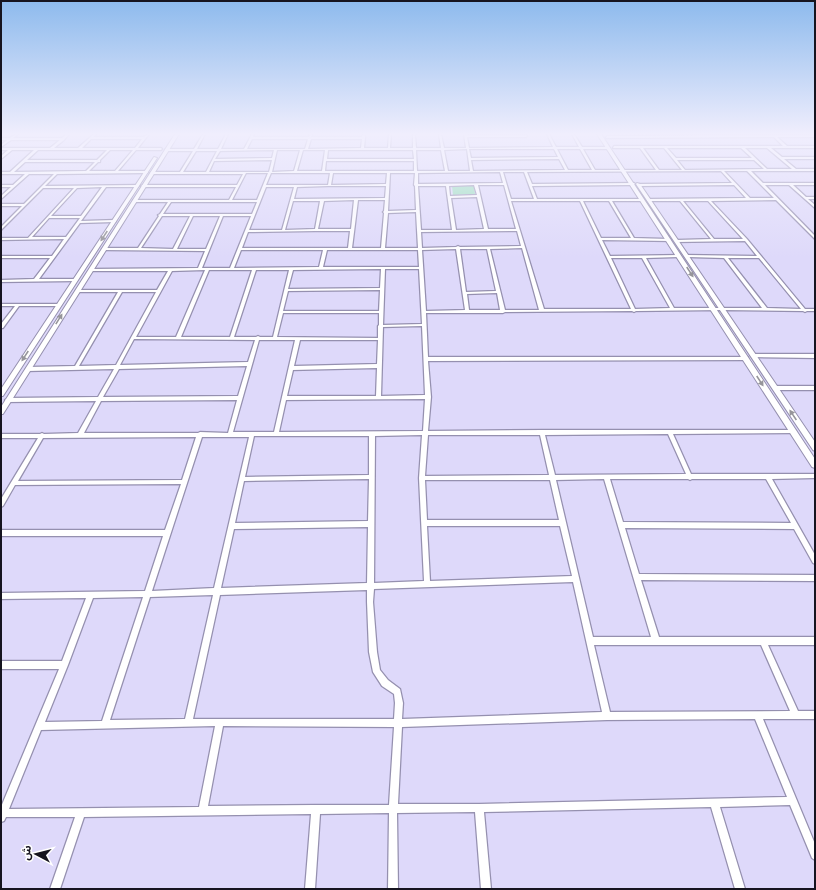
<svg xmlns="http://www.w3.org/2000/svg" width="816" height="890" viewBox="0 0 816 890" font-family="Commissioner,'Noto Sans Arabic',sans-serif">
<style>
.green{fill:#96dfb9}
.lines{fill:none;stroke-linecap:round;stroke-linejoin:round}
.minor-casing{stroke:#9590af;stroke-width:2.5}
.tertiary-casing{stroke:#9590af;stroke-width:2}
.minor{fill:#fff;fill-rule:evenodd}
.tertiary{fill:#fff;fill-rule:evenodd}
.oneway{fill:#96959a}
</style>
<rect width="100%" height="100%" fill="#ded9fa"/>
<path class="green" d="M474,186L475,194L453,195L452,186Z"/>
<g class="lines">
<g class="minor-casing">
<path id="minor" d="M16,134H18L13,138H62L67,134H69L64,140L54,148H78L94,134H96L93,137H144L147,134H149L138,148H161L162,149L161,150H136L118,171H146L148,172L147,173L57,174L45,186L137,185L139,186L137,187H106L81,221L114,220L116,221L115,222L80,223L39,279H76V281L1,282V280L34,279L50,258H1V256H52L64,239L1,240V238H28L74,188H43L1,230V227L22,206H1V204H24L54,174H29L1,199V196L11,187H1V185H13L25,174H1V172H10L34,150H12L1,159V156L8,150H1V148H50L60,140H11L1,147V145L7,140H1V138H10ZM91,139H142L135,148H82ZM38,150H107L97,160H27ZM110,150H133L115,171H89L98,162H100V160ZM25,162H95L86,171L14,172ZM102,187L81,216H51L77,188ZM49,218H80L66,237H32Z
M203,134H205L197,149H218L226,134H228L221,149H244L252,134H254L253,137H309L310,134H312L311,137H362L363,134H365V138L364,148H388L389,134H391L390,148H413V134H415L416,148H441L439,134H441L444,148H466L464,134H466L467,135H526L527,136L526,137H467L469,148L553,147L547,134H549L556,147H579L572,134H574L582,147H608L609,148L608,149H583L595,170H656L640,148H613L614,146H783L774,137L606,138L607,136L772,135L773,134L775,135H815V137H777L787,146H815V148H771L782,157H815V159H784L796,169H815V171H751L763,183H815V185H793L806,197H815V199H808L815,205V208L789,185H765L815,236V239L776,200L711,201L747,239L805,309H815V311H807L805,312L803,311L723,310L636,311L634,312L632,311L505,312L503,313H426L428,357H748V358L746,360L428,361L431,397L428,431L542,430H795L796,431L795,432L793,433L673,434L691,474H815V478L772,479L815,555V564L813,563L794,529L625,528L639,574L815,575V581L641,580L659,637H815V645H768L798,711H815V719H763L815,844V860L812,858L790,805L720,807L745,889H735L711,807L484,812L491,889H481L475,812L397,813L398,889H388L389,813L320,814L315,889H305L311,814L84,817L60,889H50L75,817H6L4,821L1,822V807L59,669H1V661H62L86,598L1,599V593L145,591L163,536H1V530H165L181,484L15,485L3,506L1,507V499L38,438H1V434H40L42,433L44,434L78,433L96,401L8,402L5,400L8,398L98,397L114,369L28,371L26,369L28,367L75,366L118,292H76V290H157L168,271H90V269L198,268L205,251L104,250L102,249L104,248H138L159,216L158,215L160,214L168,202H133V200H229L236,187H143L141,186L143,185H237L243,174H152L150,173L152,172H180L193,151H166L165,150L166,149H194ZM252,139H308L305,149H247ZM311,139H362L361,148L308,149ZM643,148H664L682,170H659ZM667,148H741L752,158H676ZM745,148H767L792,169H767ZM467,149L470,171H448L444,150ZM469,149H554L558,157L471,158ZM557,149H580L592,170H568ZM274,150L272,158L215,159L220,151ZM277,150H300L294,171L272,172ZM303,150H325L322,171H297ZM328,150H413L414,159H327ZM416,150H441L445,171H417ZM196,151H217L206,172H183ZM559,159L565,170L473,171L471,160ZM272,160L269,172H209L214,161ZM677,160H754L764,169L685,170ZM326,161H414V171H325ZM721,171L732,183L639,184L637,185L639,186L734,185L746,198L649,199L647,200L649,201H680L711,239L677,240L675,241L676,242L745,241L757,256L687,255L685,256L687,257L724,258L762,308H674L646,258L679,257H680V255L610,256L602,240L670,241L671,240L669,239L634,238L612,201H644V199H537L532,186L633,185L635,184L634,183L532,184L527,172ZM724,171H747L774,198H750ZM500,172L503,183L418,184V173ZM503,172H524L534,199H511ZM246,173H268L257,200H232ZM271,173H330L328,185H266ZM333,173H387L386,184L331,185ZM390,173H415L414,185L415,186L416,210L388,211ZM474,185L477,195L450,196L449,186ZM478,185H504L516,229H488ZM328,186H386L385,198L294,199L297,187ZM418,186H446L452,230H421ZM266,187H294L282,230H249ZM477,197L484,229L456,230L451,198ZM354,200L351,229H318L324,201ZM358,200H385L384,211L383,212L384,213L381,248H352ZM293,201H320L315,229L285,230ZM511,201H580L631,309H544ZM583,201H609L631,238H601ZM683,201H708L743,239H714ZM171,202H257L252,214H163ZM416,212L418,248H385L388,213ZM162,216H190L173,249L141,248ZM193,216H220L206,249H177ZM223,216H251L230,268H202ZM315,231H350L348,248H242L248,232ZM517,231L521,246L460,247L458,246L456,247L422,248L421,232ZM522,248L539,310H505L490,249ZM456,249L465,310L426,311L422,250ZM460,249H487L496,291L466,292ZM241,250H323L319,267L234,268ZM327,250H418L419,267H323ZM611,258H642L670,308L635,309ZM728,258H759L801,309L767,308ZM381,269L380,288L288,289L293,270ZM385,269H419L422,324L383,325ZM205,270L176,337H136L172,271ZM209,270H252L230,337H181ZM256,270H289L273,337H260L258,336L256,337H234ZM380,290L379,311H283L288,291ZM122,292H156L116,365L79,366ZM497,293L500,310H469L467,294ZM283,313H379V325L378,326V338L277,337ZM422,326L425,395L381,396L383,327ZM134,339L255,340L248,362L120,365ZM259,340H295L274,432H233ZM300,340H378L377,364L294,366ZM247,366L238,396L103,397L119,369ZM377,368L376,396H287L293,370ZM425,399L423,431L279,432L286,400ZM237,400L228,433L200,432L198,433H84L101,401ZM668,434L686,474L555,475L545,435ZM422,435L419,478L424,581L374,583L375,436ZM428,435H540L549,475L425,476ZM254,436H369V475L245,477ZM196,437L182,480L18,481L43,438ZM202,437H249L214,588L152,591ZM369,479L368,521L235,523L244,481ZM604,479L651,637H593L556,480ZM610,479H688L690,480L692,479H766L791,523L623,522ZM425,480H550L559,520H427ZM427,526H560L572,576L430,581ZM368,527L367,583L221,588L234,529ZM573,582L602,712L402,719L403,703L400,689L388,680L380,670L377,652L373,602L374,589ZM367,590V602L369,652L373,672L382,686L394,694L395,703L394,719H193L220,595ZM213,595L185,719L110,720L150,597ZM143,597L102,721L45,722L68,665L93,598ZM594,645H761L790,711L610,712ZM755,719L787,797L479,804H398L402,727L607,720ZM215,726L199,807L9,809L41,730ZM223,726L394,727L389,805H314L208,806Z
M1,304H59L61,305L59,306H19L3,328H1V324L15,306H1Z
M754,354H815V358L752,357V355Z
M775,386H815V390H775L773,388Z"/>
</g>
<g class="tertiary-casing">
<path id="tertiary" d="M175,134H179L3,414H1V407Z
M597,134H601L815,459V468L812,467Z
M154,157L157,158L3,396H1V389Z
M637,183L640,184L815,442V451L813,450L636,184Z"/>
</g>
<use href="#minor" class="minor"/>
<use href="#tertiary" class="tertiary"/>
</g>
<defs><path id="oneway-solid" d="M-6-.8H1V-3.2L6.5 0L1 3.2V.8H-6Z"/></defs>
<g class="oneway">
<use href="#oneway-solid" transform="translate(104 236) rotate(123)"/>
<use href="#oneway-solid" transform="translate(690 272) rotate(57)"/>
<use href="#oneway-solid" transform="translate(59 319) rotate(-58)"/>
<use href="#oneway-solid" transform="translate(25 356) rotate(123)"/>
<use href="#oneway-solid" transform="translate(760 381) rotate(57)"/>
<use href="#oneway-solid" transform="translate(793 415) rotate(-124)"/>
</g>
<linearGradient id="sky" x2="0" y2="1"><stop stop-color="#8dbaed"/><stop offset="0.52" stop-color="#f0eefd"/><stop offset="1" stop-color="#f0eefd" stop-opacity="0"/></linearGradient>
<rect width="816" height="258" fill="url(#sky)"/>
<rect width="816" height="890" fill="none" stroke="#16141f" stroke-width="4"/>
<g transform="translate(36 854) rotate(277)" stroke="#ffffff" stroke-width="3" paint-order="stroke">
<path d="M0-3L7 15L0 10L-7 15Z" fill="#16141f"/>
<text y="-6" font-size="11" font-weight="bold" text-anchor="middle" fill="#16141f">ش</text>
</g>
</svg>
